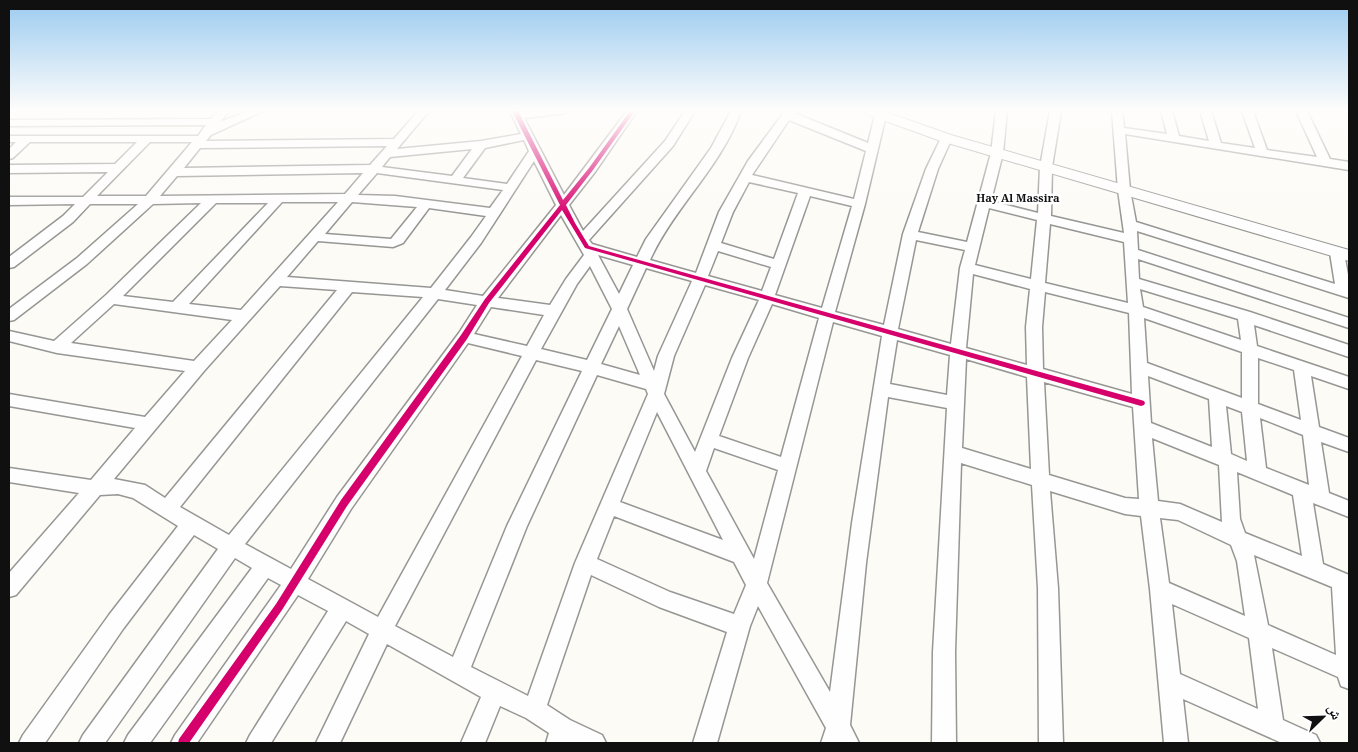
<svg xmlns="http://www.w3.org/2000/svg" width="1358" height="752" viewBox="0 0 1358 752" font-family="'Noto Serif','Noto Naskh Arabic',serif">
<style>
.lines{fill:none;stroke-linecap:round;stroke-linejoin:round}
.minor-casing{stroke:#969694;stroke-width:3}
.tertiary-casing{stroke:#969694;stroke-width:2}
.minor{fill:#fffefe;fill-rule:evenodd}
.tertiary{fill:#fffefe;fill-rule:evenodd}
.cycleway-casing{stroke:#fff;stroke-width:3}
.cycleway{fill:#d6006c;fill-rule:evenodd}
.labels{text-anchor:middle;stroke-width:5;stroke-linejoin:round;paint-order:stroke}
.far-neighbourhood-label{font-size:11px;font-weight:bold;fill:#101010;stroke:#fff}
</style>
<rect width="100%" height="100%" fill="#fcfbf6"/>
<g class="lines">
<g class="minor-casing">
<path id="minor" d="M218,111H229L220,122L249,111H263L211,135L206,141L394,139L418,111H429L397,149L481,141L521,134L510,111H565L564,113L560,114L524,118L564,195L627,111H637L595,172L569,205L583,231L665,141L685,111H695L673,146L589,240L592,244L637,257L646,239L711,148L731,111H741C722,166 674,207 650,260L696,273L719,212L748,161L785,111H795L794,113L868,143L876,111H887L865,204L835,312L884,325L903,234L926,169L942,136L946,135L952,138L938,169L918,232L967,242L991,153L996,111H1007L1003,153L991,201L1038,213L1040,167L1050,111H1061L1052,167L1051,216L1124,233L1118,190L1112,111H1122L1124,128L1167,134L1161,111H1172L1179,136L1209,141L1200,111H1211L1221,143L1255,148L1242,111H1253L1267,150L1317,157L1296,111H1307L1330,159L1349,162V170L1125,134L1130,190L1136,222L1335,284L1330,253L1332,250H1342L1344,253L1349,280V298L1137,231L1138,250L1349,318V328L1138,259L1139,279L1250,312L1349,345V357L1254,325L1257,346L1349,377V389L1311,376L1319,427L1349,438V452L1321,442L1329,493L1349,501V517L1313,503L1323,564L1349,575V689L1341,686L1338,677L1272,648L1283,720L1316,735L1320,743H1282L1183,699L1188,743H1164L1150,589L1141,516L1125,514L1050,491L1058,588L1063,743H1039L1038,588L1032,485L961,463L955,652L956,743H932L933,652L947,408L888,397L866,563L850,725L859,743H821L826,728L758,606L750,626L717,743H693L727,632L659,607L591,575L547,705L570,720L602,735L606,743H546L549,733L526,718L500,706L485,743H461L481,697L387,644L340,743H316L369,634L346,621L271,743H246L250,735L328,611L298,595L197,743H171L175,735L281,585L268,578L150,743H124L128,735L252,568L235,558L105,743H79L83,735L218,549L194,535L123,629L45,743H19L23,735L109,615L178,526L133,498L118,494L100,495L16,595L9,597V573L79,493L9,482V468L91,480L135,428L9,406V394L145,417L185,371L57,353L9,341V331L54,341L106,295L201,203L153,204L87,264L14,320L9,321V309L77,258L138,204H90L73,222L14,267L9,268V257L63,216L75,204L9,205V197H83L108,172L9,173V165L115,164L137,142H30L13,158L9,159V149L16,142H9V136H198L206,125L9,126V120L211,119ZM789,120L866,151L854,199L752,175ZM524,140L529,151L507,184L463,178L485,148ZM150,142H192L146,196H97ZM387,146L370,165L184,168L200,148ZM472,149L452,176L382,167L390,157ZM534,161L556,205L483,296L445,290L481,243ZM363,173L345,194L160,196L177,176ZM377,173L503,190L490,208L395,196L358,195ZM749,182L798,193L774,259L721,243L733,212ZM810,196L852,206L822,308L775,295ZM282,202H338L241,310L189,304ZM352,202L417,207L391,239L325,234ZM216,203H268L173,302L123,296ZM429,208L486,216L471,237L431,288L287,277L318,241L393,247L403,243ZM989,208L1037,220L1031,279L975,265ZM561,215L584,255L566,279L550,305L498,298ZM1050,224L1124,242L1128,303L1045,283ZM916,240L965,250L960,268L951,344L898,329ZM718,251L771,267L762,291L708,276ZM598,255L633,265L619,294ZM590,266L612,309L587,360L541,349L577,284ZM646,268L692,281L658,356L654,371L627,309ZM973,274L1030,289L1026,327L1027,365L966,348ZM705,285L759,300L732,358L695,452L664,394L674,356ZM280,286L337,290L165,498L145,485L114,479L204,371ZM1140,289L1238,319L1241,340L1143,307ZM352,292L423,297L229,535L180,507ZM1045,292L1129,313L1132,394L1043,369L1042,327ZM438,299L477,305L459,333L337,497L291,569L245,544ZM114,304L232,320L194,361L71,343ZM772,304L819,318L781,457L719,436L748,358ZM491,307L544,315L527,346L474,334ZM1144,318L1242,352V398L1147,363ZM833,322L882,336L852,523L830,692L767,583ZM619,326L640,375L601,364ZM897,340L950,355L947,395L890,384ZM468,343L522,356L378,617L308,579L351,509ZM1258,358L1294,370L1301,420L1258,404ZM966,359L1027,377L1031,469L962,448ZM536,360L582,371L507,526L453,657L395,626ZM597,375L646,389L648,394L575,563L528,696L471,667L527,526ZM1148,376L1209,399L1212,447L1151,423ZM1044,382L1133,407L1139,499L1125,498L1049,475ZM1226,406L1242,412L1247,461L1231,454ZM657,412L723,540L620,502ZM1260,418L1303,435L1309,485L1266,468ZM1152,438L1219,465L1222,522L1180,504L1158,501ZM714,448L778,470L754,559L706,471ZM1237,472L1293,495L1302,556L1245,533L1240,519ZM614,516L734,562L746,585L734,614L670,592L597,559ZM1160,518L1178,520L1231,545L1237,561L1245,616L1169,583ZM1254,555L1332,587L1336,655L1268,625ZM1172,604L1249,638L1258,709L1180,674Z"/>
</g>
<g class="tertiary-casing">
<path id="tertiary" d="M864,111H883L951,135L1349,250V261L941,141L866,114Z"/>
</g>
<use href="#minor" class="minor"/>
<use href="#tertiary" class="tertiary"/>
<g class="cycleway-casing">
<path id="cycleway" d="M512,111H518L563,200L589,168L630,111H635L593,170L566,205L575,223L589,246L1141,400L1144,401L1145,403L1144,405L1141,406L585,248L562,210L489,303L467,339L347,506L282,610L189,743H178L179,739L276,604L341,500L461,335L485,299L560,205Z"/>
</g>
<use href="#cycleway" class="cycleway"/>
</g>
<linearGradient id="sky" x2="0" y2="1"><stop stop-color="#9bcbf0"/><stop offset="0.51" stop-color="#fefdfb"/><stop offset="1" stop-color="#fefdfb" stop-opacity="0"/></linearGradient>
<rect width="1358" height="216" fill="url(#sky)"/>
<g class="labels">
<g class="far-neighbourhood-label">
<text x="1018" y="202">Hay Al Massira</text>
</g>
</g>
<rect width="1358" height="752" fill="none" stroke="#101010" stroke-width="20"/>
<g transform="translate(1323 717) rotate(67)" stroke="#ffffff" stroke-width="4" paint-order="stroke">
<path d="M0-4L9 19L0 12L-9 19Z" fill="#101010"/>
<text y="-8" font-size="14" font-weight="bold" text-anchor="middle" fill="#101010">ش</text>
</g>
</svg>
